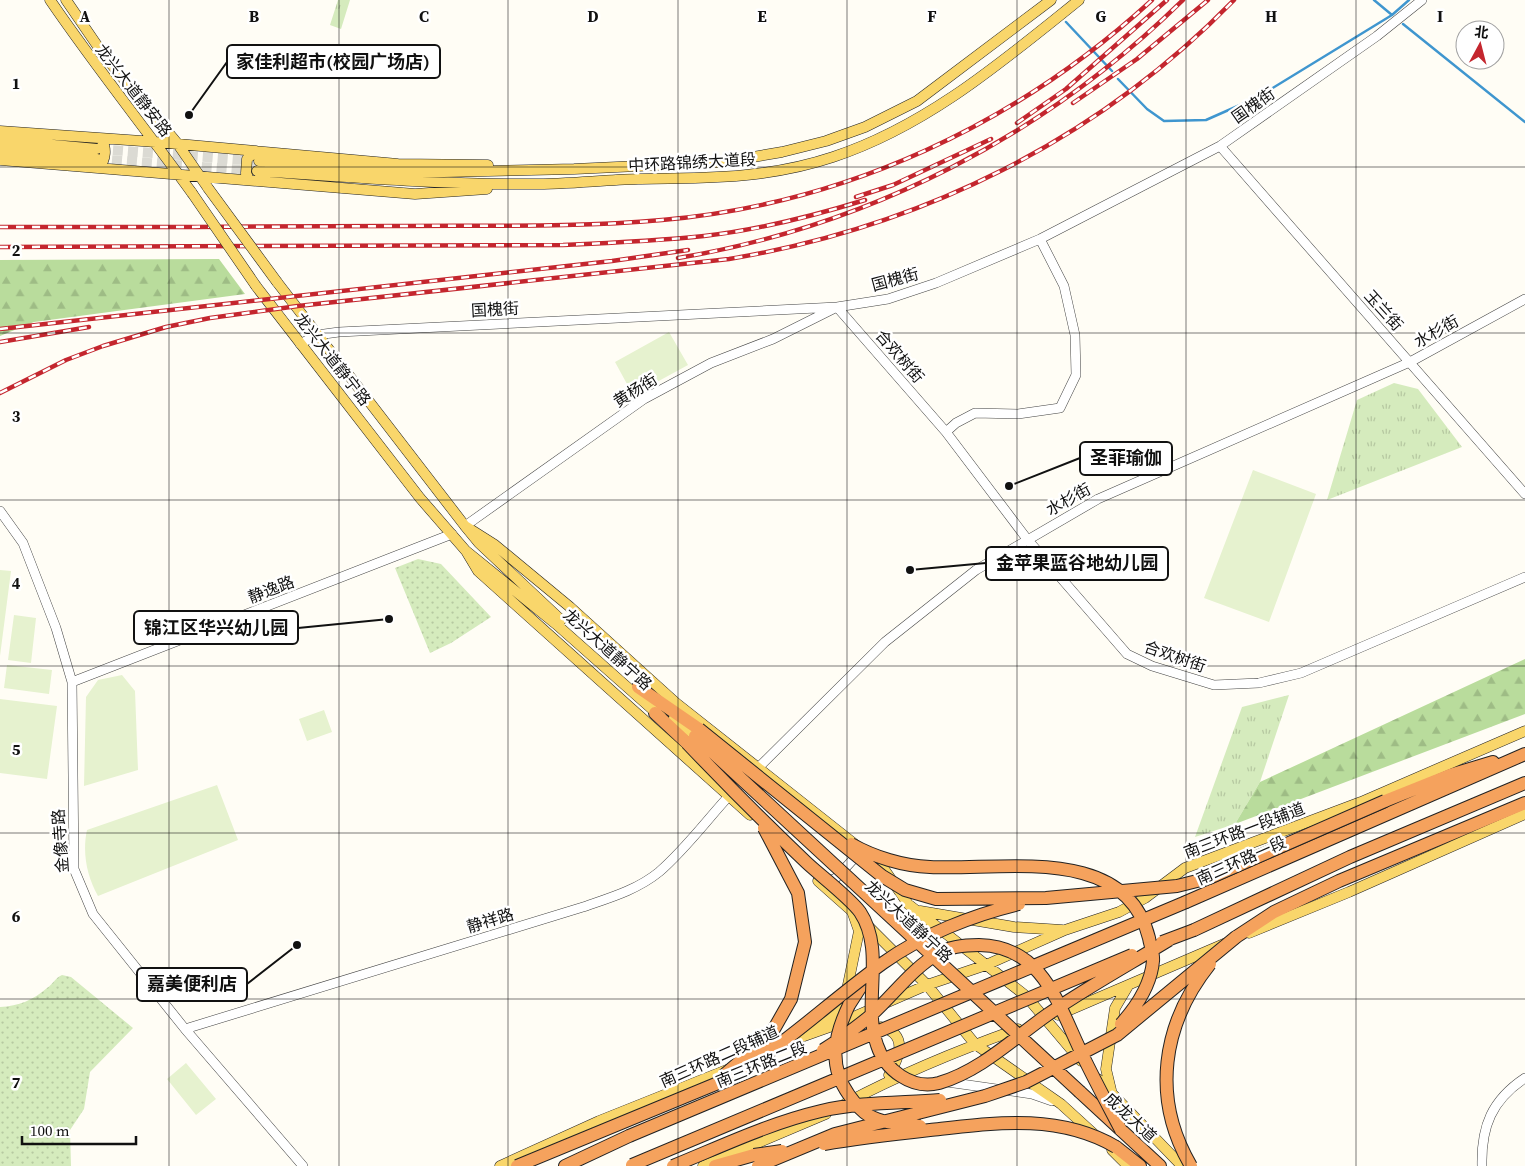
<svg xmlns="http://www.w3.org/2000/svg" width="1525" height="1166" viewBox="0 0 1525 1166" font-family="'Source Serif 4','Noto Sans SC',serif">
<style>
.grass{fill:url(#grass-tufts)}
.forest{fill:url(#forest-firs)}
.park{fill:url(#park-dots)}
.pitch{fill:#e6f2cf}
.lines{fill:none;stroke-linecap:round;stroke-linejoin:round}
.stream{stroke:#3f96cf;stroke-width:2.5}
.major-tunnel{stroke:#dbdad3;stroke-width:10;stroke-dasharray:10 5;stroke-linecap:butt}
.minor-casing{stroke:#444;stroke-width:10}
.major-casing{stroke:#222;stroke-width:11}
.highway-casing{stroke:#222;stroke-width:14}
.minor{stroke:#fff;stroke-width:9}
.major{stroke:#f9d66b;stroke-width:10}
.highway{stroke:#f5a25d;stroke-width:12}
.rail-casing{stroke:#c4262e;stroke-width:4.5}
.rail{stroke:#fff;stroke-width:2.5;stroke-dasharray:8;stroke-linecap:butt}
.major-bridge-casing{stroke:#222;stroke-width:11;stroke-linecap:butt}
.highway-bridge-casing{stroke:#222;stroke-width:14;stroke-linecap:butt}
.major-bridge{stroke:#f9d66b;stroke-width:10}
.highway-bridge{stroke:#f5a25d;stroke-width:12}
.grid{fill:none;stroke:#111;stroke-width:1;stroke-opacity:0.55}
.labels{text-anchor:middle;stroke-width:5;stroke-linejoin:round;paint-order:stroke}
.street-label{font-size:16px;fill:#111;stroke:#fff}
.grid-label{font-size:16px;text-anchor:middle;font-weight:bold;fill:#111;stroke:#fff;stroke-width:5;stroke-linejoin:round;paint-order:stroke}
.leader{fill:none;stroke:#111;stroke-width:2}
.callout-dot{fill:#111;stroke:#fff;stroke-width:2}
.callout{fill:#fff;stroke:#111;stroke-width:2}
.callout-label{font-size:18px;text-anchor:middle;font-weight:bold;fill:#111}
</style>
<defs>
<pattern id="grass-tufts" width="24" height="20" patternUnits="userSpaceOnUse" patternTransform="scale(1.25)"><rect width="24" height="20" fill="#d5ebbd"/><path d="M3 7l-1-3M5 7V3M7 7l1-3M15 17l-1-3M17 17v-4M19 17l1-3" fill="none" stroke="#b6c8a1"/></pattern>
<pattern id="forest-firs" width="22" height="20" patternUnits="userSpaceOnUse" patternTransform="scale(1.25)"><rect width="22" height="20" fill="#b9dc9c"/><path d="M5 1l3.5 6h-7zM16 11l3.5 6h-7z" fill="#9ebc85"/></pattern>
<pattern id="park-dots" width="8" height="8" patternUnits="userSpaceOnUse" patternTransform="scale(1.25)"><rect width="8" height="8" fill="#d5ebbd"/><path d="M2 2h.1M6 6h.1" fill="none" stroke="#b6c8a1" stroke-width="1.8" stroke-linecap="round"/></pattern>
</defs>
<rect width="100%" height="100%" fill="#fffdf5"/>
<path class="grass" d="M338,0H350L341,29L330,25Z
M1394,383L1418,389L1462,447L1327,500L1357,400Z
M1289,695L1260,782L1235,824L1195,837L1242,707Z"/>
<path class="forest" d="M219,259L245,294L34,322L0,336V260Z
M1525,659V714L1235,824L1260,782Z"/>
<path class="park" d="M418,559L441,564L491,617L451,643L430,653L395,568Z
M62,975L71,977L133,1028L90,1072L84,1109L70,1130L71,1166H0V1007C19,1006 33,1000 47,988C53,984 55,978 62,975Z"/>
<path class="pitch" d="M669,332L688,365L633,395L615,362Z
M1253,470L1316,494L1269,622L1204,598Z
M0,570L11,571L0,656Z
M14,615L36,618L31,663L8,660Z
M7,665L52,670L49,694L4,688Z
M122,675L135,691L138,770L84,786L86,697L98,680Z
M0,699L57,706L47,779L0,773Z
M324,710L332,732L307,741L299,719Z
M217,785L238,840L98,896C87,876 82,853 87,830Z
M186,1063L216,1099L196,1115L167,1079Z"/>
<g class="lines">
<path class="stream" d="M1374,0L1392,15
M1066,22L1112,71
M1403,24L1525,122
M1118,79L1147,109L1164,121L1206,120L1258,97L1392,15L1409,0"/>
<path class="major-tunnel" d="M98,149L259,161
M97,159L255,171"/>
<g class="minor-casing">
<path id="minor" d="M1220,146L1525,494
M300,344L317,335L339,332L837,307L888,299L936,283L1040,239L1220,146L1377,36L1422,0
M946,432L956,423L975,413L1018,414L1060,408L1076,375L1075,335L1064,286L1040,239
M0,511L23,543L56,628L72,682L74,869L93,914L185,1029L303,1166
M465,526L644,399L711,363L773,339L837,307L946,432L1027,539L1127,654L1152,666L1214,685L1259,683L1301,673L1525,577
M72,682L452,534
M825,880L835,879L860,852
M185,1029L583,907C609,898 637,890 659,872C696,840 722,797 759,767L885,642L976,570L1098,499L1410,362L1525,299
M947,1082L1032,1094L1052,1101
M1482,1166C1481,1126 1492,1100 1525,1078"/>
</g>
<g class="major-casing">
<path id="major" d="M50,0C95,66 145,128 192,193
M66,0L103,54L177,143L208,188
M0,131L156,142L398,164L488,165
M0,140L97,149
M0,150L97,159
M0,160L415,194L487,189
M259,161L399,173L574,169L724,162L782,152L826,141L865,127L917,101L1051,0
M99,168C106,159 107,148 101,139
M257,171C346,177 435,184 524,184C562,185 600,180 638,179C706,178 767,179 833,157C927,126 1003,61 1079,0
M249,180L246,173L247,159L256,151
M277,282L465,526L479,543L561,620
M256,286L420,498L466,551L556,624L661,717
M465,526L495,545L570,607L676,703L857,846
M466,551L478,571L750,815
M674,718L694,735
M869,855L882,866L908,904L1026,996L1081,1061
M818,881L854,913
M920,911L1014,927L1062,930
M868,926L927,985L975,1044L1061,1104L1095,1135
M1249,933L1349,892L1525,814
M1058,1015L1226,943
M814,1027L837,1013L844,1004L859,931L852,911
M881,1027C909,1034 899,1058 889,1075
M790,1041L835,1025L927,985L986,965L1065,930L1119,912L1145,898L1185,868L1361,802L1525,731
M1098,1079L1182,1166
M1111,1090L1106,1069L1115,1008L1128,986
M846,1103C901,1074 959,1050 1018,1029
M1112,1150L1128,1166
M500,1166L599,1121L729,1069
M703,1166L826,1114"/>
</g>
<g class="highway-casing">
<path id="highway" d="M638,687L699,729
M655,713L687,743
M1385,801L1450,775L1493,762
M1186,902L1525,754
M1194,930L1350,857L1525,783
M1236,937L1274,912L1339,881L1525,803
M849,1005L867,977
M1080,1092L1160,1166
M1116,1147L1140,1166
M565,1166L629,1136
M715,1166L754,1155"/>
</g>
<use href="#minor" class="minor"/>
<use href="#major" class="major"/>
<use href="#highway" class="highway"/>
<g class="rail-casing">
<path id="rail" d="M1073,103L1137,59L1208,0
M1017,123L1066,89L1167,0
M856,197L893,185L991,139
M0,227C132,227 263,227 395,226C484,225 574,228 662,220C846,204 1017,124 1152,0
M0,247L563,245C610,243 657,241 704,236C758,230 813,216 865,200
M678,258C869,226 1045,136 1183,0
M0,329L612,261L688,250
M0,342L89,327
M0,393L66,360L103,346L166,327L210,318L298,306L729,259C921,227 1098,140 1234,0"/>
</g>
<use href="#rail" class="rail"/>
<g class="major-bridge-casing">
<path id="major-bridge" d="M208,188L277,282
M192,193L256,286"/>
</g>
<g class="highway-bridge-casing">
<path id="highway-bridge" d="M699,729L882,876L905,890L936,899L1046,898L1177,886L1209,878L1385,801
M695,736L1080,1092
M687,743C726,784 766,824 807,863C821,876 851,899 860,912C886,951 862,1003 877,1045C885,1070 912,1090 939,1083C980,1071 1013,1039 1047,1015C1086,988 1128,965 1169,940
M851,844C874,857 903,866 930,867C1002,871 1126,843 1149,938C1150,945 1154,954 1153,961C1151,985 1137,1006 1121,1024
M1162,942L1194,930
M849,1005C834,1036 828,1066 849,1095C854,1102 861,1111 868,1115C884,1124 902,1124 920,1126
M823,1050C839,1040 854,1029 869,1017C893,996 911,969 939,953C951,946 966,945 979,945C1044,946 1059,1007 1083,1056C1095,1081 1108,1105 1121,1130
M724,1075L770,1036L791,999L805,942L798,893L764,828
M629,1136L1186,902
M824,1144C859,1138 894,1134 930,1130C993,1123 1058,1113 1116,1147
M754,1155L782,1151
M632,1165L1132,955
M517,1166L735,1076C788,1042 833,999 883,963C922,935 973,915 1019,904
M673,1166C722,1146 770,1123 821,1111C859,1102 901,1103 940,1100
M758,1166L835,1134L985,1096L1026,1082L1117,1035L1236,937
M1191,1166C1151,1098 1162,1024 1210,964"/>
</g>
<use href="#major-bridge" class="major-bridge"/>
<use href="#highway-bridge" class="highway-bridge"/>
</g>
<path class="grid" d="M169,0V1166M339,0V1166M508,0V1166M678,0V1166M847,0V1166M1017,0V1166M1186,0V1166M1356,0V1166M0,167H1525M0,333H1525M0,500H1525M0,666H1525M0,833H1525M0,999H1525"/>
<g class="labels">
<g class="street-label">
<text transform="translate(134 90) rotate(52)" y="6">龙兴大道静安路</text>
<text transform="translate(1253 105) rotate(-35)" y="6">国槐街</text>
<text transform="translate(692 162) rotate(-3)" y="6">中环路锦绣大道段</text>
<text transform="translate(895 279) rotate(-15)" y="6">国槐街</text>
<text transform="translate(495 309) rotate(-3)" y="6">国槐街</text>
<text transform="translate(1384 310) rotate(48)" y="6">玉兰街</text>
<text transform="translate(1436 331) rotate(-29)" y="6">水杉街</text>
<text transform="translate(900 356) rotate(49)" y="6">合欢树街</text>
<text transform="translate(333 359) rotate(52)" y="6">龙兴大道静宁路</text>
<text transform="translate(635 390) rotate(-32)" y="6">黄杨街</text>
<text transform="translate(1068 499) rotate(-29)" y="6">水杉街</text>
<text transform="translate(271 589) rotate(-21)" y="6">静逸路</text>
<text transform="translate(608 649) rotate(42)" y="6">龙兴大道静宁路</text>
<text transform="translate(1175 656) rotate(19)" y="6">合欢树街</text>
<text transform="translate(1244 830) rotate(-21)" y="6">南三环路一段辅道</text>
<text transform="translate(60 841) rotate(-94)" y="6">金像寺路</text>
<text transform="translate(1241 860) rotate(-24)" y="6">南三环路一段</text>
<text transform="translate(490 920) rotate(-17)" y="6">静祥路</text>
<text transform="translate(909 921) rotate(43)" y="6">龙兴大道静宁路</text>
<text transform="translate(719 1056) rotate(-24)" y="6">南三环路二段辅道</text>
<text transform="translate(761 1064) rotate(-22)" y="6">南三环路二段</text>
<text transform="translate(1131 1117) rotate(43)" y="6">成龙大道</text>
</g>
</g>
<g class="grid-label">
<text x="85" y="22">A</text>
<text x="254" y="22">B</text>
<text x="424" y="22">C</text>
<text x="593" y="22">D</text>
<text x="762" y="22">E</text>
<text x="932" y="22">F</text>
<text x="1101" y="22">G</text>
<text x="1271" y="22">H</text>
<text x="1440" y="22">I</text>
<text x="16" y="89">1</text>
<text x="16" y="256">2</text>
<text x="16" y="422">3</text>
<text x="16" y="589">4</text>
<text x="16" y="755">5</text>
<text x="16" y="922">6</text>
<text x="16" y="1088">7</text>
</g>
<path class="leader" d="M189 115L227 62M1009 486L1080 458M910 570L986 563M389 619L298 628M297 945L247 984"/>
<g class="callout-dot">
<circle cx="189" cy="115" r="5"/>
<circle cx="1009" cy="486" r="5"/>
<circle cx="910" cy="570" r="5"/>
<circle cx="389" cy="619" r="5"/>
<circle cx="297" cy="945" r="5"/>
</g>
<g class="callout">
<rect x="227" y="45" width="213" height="33" rx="5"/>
<rect x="1080" y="442" width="92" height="33" rx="5"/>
<rect x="986" y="547" width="182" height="33" rx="5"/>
<rect x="134" y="611" width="164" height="33" rx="5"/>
<rect x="137" y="968" width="110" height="33" rx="5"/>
</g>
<g class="callout-label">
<text x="333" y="68">家佳利超市(校园广场店)</text>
<text x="1126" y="464">圣菲瑜伽</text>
<text x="1077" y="569">金苹果蓝谷地幼儿园</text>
<text x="216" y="634">锦江区华兴幼儿园</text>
<text x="192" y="990">嘉美便利店</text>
</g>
<g transform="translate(1480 45) rotate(7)"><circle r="24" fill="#ffffff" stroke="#a0a0a0"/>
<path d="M0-4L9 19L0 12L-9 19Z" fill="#c4262e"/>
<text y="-8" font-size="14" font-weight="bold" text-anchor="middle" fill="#111111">北</text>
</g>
<path d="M22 1136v8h114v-8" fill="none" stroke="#111111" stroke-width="2.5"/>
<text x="30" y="1136" font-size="15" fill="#111111" stroke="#ffffff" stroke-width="4" paint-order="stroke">100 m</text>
</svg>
